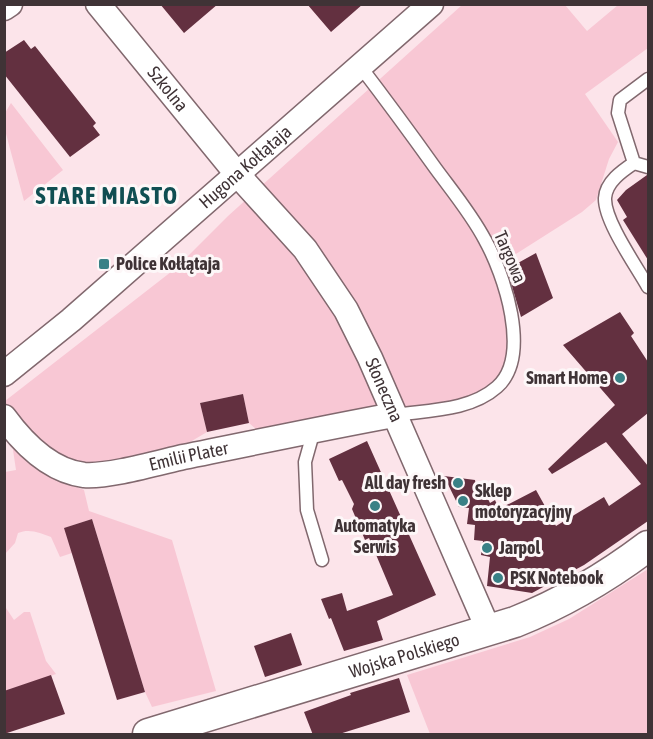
<svg xmlns="http://www.w3.org/2000/svg" width="653" height="739" viewBox="0 0 653 739" font-family="'Asap Condensed',sans-serif">
<style>
.green{fill:#f8c7d4}
.building{fill:#633040}
.lines{fill:none;stroke-linecap:round;stroke-linejoin:round}
.service-casing{stroke:#81686e;stroke-width:15}
.minor-casing{stroke:#81686e;stroke-width:27}
.tertiary-casing{stroke:#81686e;stroke-width:33}
.service{stroke:#fff;stroke-width:12}
.minor{stroke:#fff;stroke-width:24}
.tertiary{stroke:#fff;stroke-width:30}
.poi-dot{fill:#398186;stroke:#fdf7f8;stroke-width:2}
.labels{text-anchor:middle;stroke-width:6;stroke-linejoin:round;paint-order:stroke}
.street-label{font-size:18px;fill:#3f3336;stroke:#fdf7f8}
.poi-label{font-size:18px;font-weight:bold;fill:#3f3336;stroke:#fdf7f8;text-anchor:start}
.district-label{font-size:24px;font-weight:bold;letter-spacing:1.5px;fill:#104e52;stroke:#fdf7f8}
</style>
<rect width="100%" height="100%" fill="#fce4ea"/>
<path class="green" d="M462,5H565L587,31L618,5H648V48L585,94L618,142L609,159L596,200L582,212L497,266L509,302V370L487,395L269,440L249,423L243,394L200,403L207,432L185,445L92,468L52,456L5,406V401L176,268L228,216Z
M11,103L63,170L24,201L5,130V113Z
M18,446L45,474L84,490L89,511L172,540L216,691L152,707L145,692L92,519L65,528L72,553L60,557L51,537C41,533 29,528 18,533L15,543L5,554V472L16,470L13,450Z
M648,569V734H430L407,675L530,637L569,619Z
M4,605L14,620L24,612H30L46,661L56,674L5,691Z"/>
<path class="building" d="M160,4H218L184,33Z
M307,4H363L331,32Z
M24,40L31,49L35,46L96,123L93,126L100,135L70,157L4,74V53Z
M647,175H648V260L623,220L627,217L617,200L626,190Z
M536,253L553,298L521,317L507,269Z
M620,312L634,333L631,336L648,362V413L622,434L648,466V521L584,565L532,593L487,586L490,557L481,555L483,541L474,540L475,525L467,524L469,508L459,507L444,476L475,480L477,494L486,495L490,503L495,500L499,509L536,490L556,526L604,497L609,506L641,484L606,442L552,474L548,469L615,405L563,345Z
M243,394L249,423L207,432L200,403Z
M367,441L436,595L377,621L383,640L344,651L331,618L329,619L321,599L342,593L347,611L393,595L369,538L365,540L352,509L354,504L342,480L339,481L329,459Z
M92,519L145,692L117,700L64,528Z
M291,633L302,665L265,677L254,646Z
M51,675L65,714L4,734V691Z
M399,678L410,712L336,735H313L304,712L351,695L350,693Z"/>
<g class="lines">
<g class="service-casing">
<path id="service" d="M360,66C386,100 411,134 436,169C453,192 472,215 485,240C504,274 532,356 497,387C470,411 428,410 394,415
M648,79L620,100L618,113L634,163L648,167
M634,163C622,171 606,182 605,198C604,221 637,267 648,287
M314,430L305,462L307,510L322,560"/>
</g>
<g class="minor-casing">
<g id="minor">
<path id="s1" d="M98,4L237,174L305,249L346,310L370,358L489,631"/>
<path d="M4,8L10,4"/>
<path id="s2" d="M4,374L71,320L431,4"/>
<path id="s3" d="M4,417C23,443 51,471 84,475C108,477 157,463 183,457C253,443 323,428 394,415"/>
</g>
</g>
<g class="tertiary-casing">
<g id="tertiary">
<path id="s4" d="M148,734L515,622C563,603 607,577 648,546"/>
</g>
</g>
<use href="#service" class="service"/>
<use href="#minor" class="minor"/>
<use href="#tertiary" class="tertiary"/>
</g>
<g class="poi-dot">
<rect x="98" y="258" width="12" height="12" rx="3"/>
<circle cx="620" cy="378" r="6"/>
<circle cx="458" cy="483" r="6"/>
<circle cx="463" cy="501" r="6"/>
<circle cx="375" cy="506" r="6"/>
<circle cx="487" cy="548" r="6"/>
<circle cx="498" cy="578" r="6"/>
</g>
<g class="labels">
<g class="street-label">
<text dy="6" stroke="none"><textPath href="#s1" startOffset="110">Szkolna</textPath></text>
<text dy="6" stroke="none"><textPath href="#s2" startOffset="318">Hugona Kołłątaja</textPath></text>
<text transform="translate(510 257) rotate(67)" y="6">Targowa</text>
<text dy="6" stroke="none"><textPath href="#s1" startOffset="483">Słoneczna</textPath></text>
<text dy="6" stroke="none"><textPath href="#s3" startOffset="208">Emilii Plater</textPath></text>
<text dy="6" stroke="none"><textPath href="#s4" startOffset="268">Wojska Polskiego</textPath></text>
</g>
<g class="poi-label">
<text x="116" y="270">Police Kołłątaja</text>
<text x="608" y="384" text-anchor="end">Smart Home</text>
<text x="446" y="489" text-anchor="end">All day fresh</text>
<text x="475" y="497">Sklep<tspan x="475" dy="21">motoryzacyjny</tspan></text>
<text x="375" y="532" text-anchor="middle">Automatyka<tspan x="375" dy="21">Serwis</tspan></text>
<text x="499" y="554">Jarpol</text>
<text x="510" y="584">PSK Notebook</text>
</g>
<g class="district-label">
<text x="107" y="204">STARE MIASTO</text>
</g>
</g>
<rect width="653" height="739" fill="none" stroke="#3f3336" stroke-width="12"/>
</svg>
